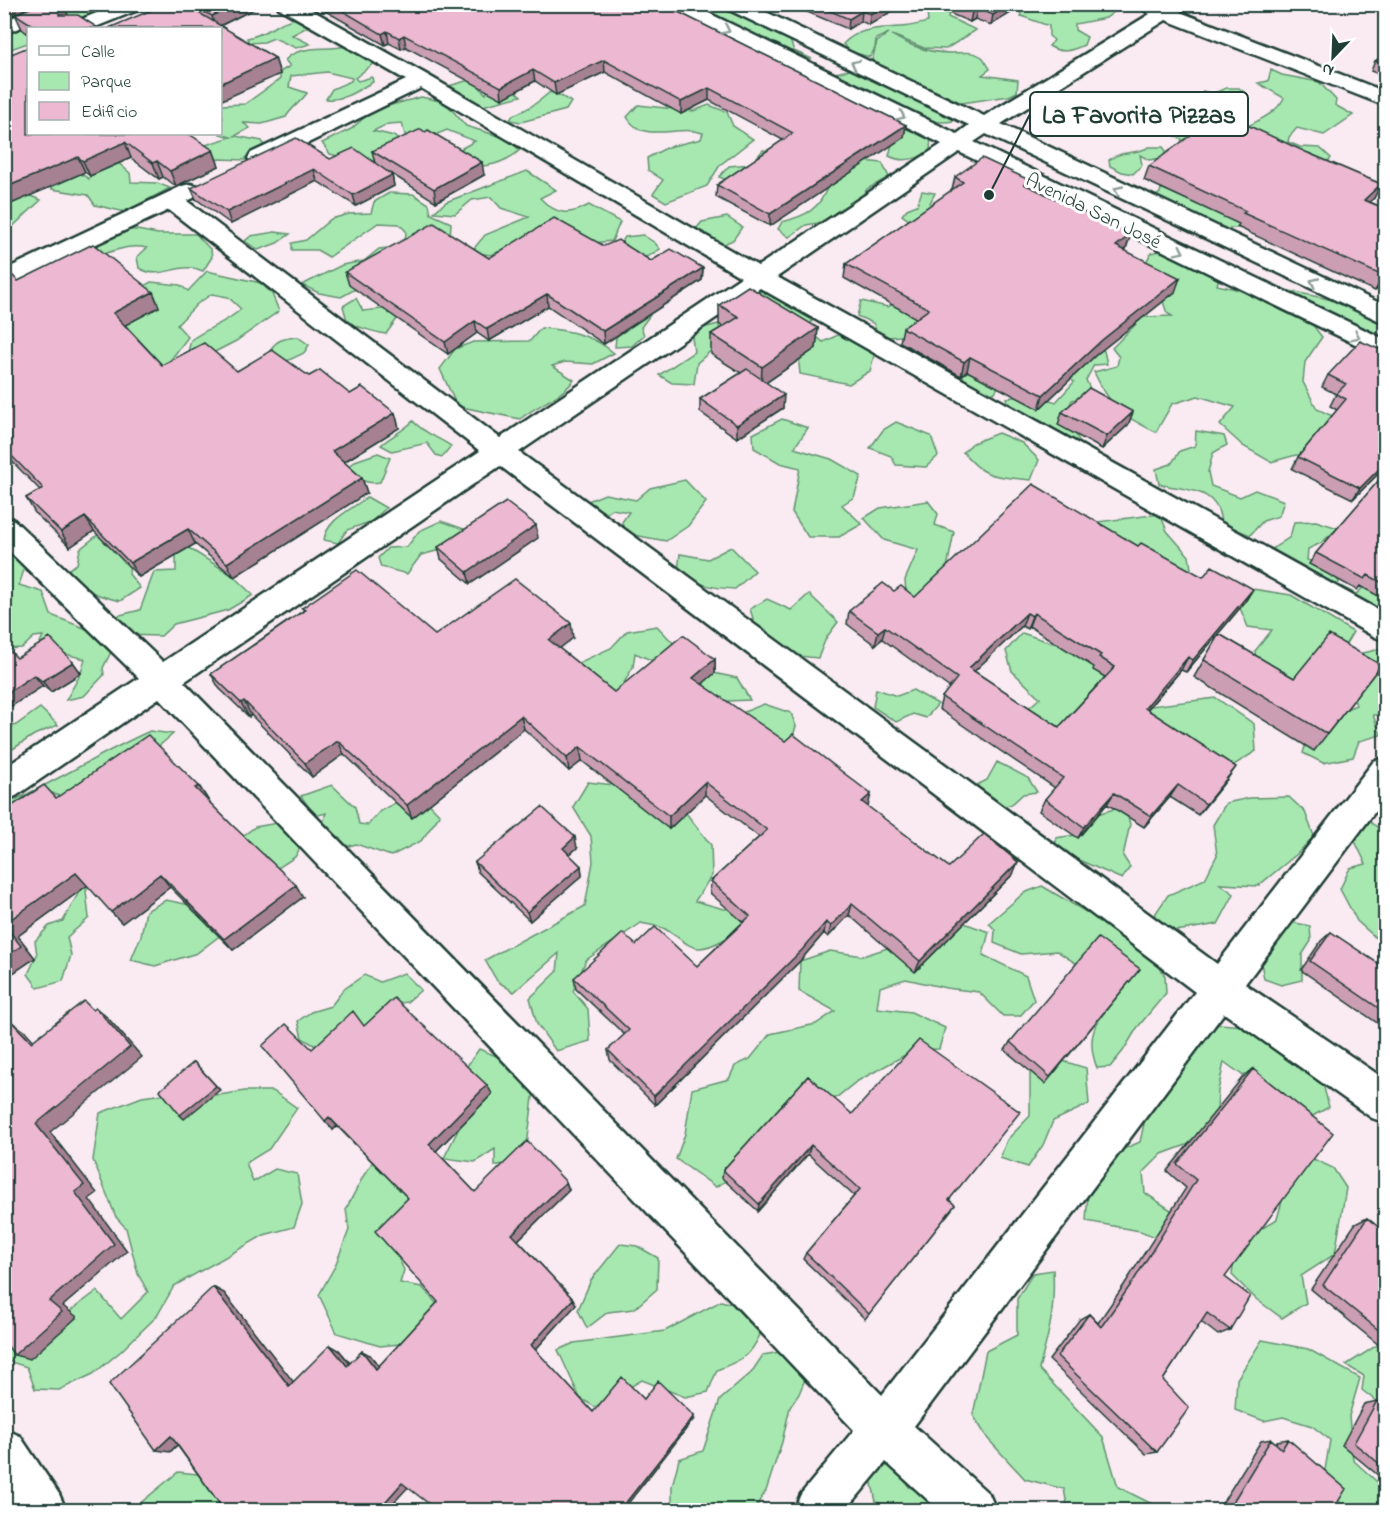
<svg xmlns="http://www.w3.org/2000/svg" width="1390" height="1515" viewBox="0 0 1390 1515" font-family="'Indie Flower',sans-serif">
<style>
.green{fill:#a7e8b1;stroke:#639272;stroke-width:1.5}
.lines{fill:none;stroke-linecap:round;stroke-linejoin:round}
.street-casing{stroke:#1f3d34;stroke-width:5}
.secondary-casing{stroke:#1f3d34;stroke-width:5}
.street{fill:#fff;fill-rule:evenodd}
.secondary{fill:#fff;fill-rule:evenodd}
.wall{fill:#cc9eb4;stroke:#1f3d34;stroke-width:1.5;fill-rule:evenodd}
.shaded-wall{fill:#a68192;stroke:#1f3d34;stroke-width:1.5}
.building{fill:#edb8d1;stroke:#1f3d34;stroke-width:1.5;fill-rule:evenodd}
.oneway{stroke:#8f9e9a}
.labels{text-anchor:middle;stroke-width:6;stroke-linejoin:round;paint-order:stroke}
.far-street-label{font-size:20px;fill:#1f3d34;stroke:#fff}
.leader{fill:none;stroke:#1f3d34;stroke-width:2}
.callout-dot{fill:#1f3d34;stroke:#fff;stroke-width:2}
.callout{fill:#fff;stroke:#1f3d34;stroke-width:2}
.callout-label{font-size:26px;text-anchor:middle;font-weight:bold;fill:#1f3d34}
</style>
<rect width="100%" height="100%" fill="#faeaf1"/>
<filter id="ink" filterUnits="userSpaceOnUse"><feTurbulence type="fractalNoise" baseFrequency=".0167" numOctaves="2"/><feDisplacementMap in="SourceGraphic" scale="12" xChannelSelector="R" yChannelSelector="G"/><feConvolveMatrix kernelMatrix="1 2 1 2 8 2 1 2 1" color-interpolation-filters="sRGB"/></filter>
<g filter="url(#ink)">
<path class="green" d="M1049,4H1117L1119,8L1106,18L1075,24V30L1087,37L1084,45C1071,51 1062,54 1049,46L1054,40L1049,36V26L1021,16L1019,5L1048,7Z
M68,5H130L82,20L28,28V43L5,51V26Z
M671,5H720L764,22L790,40L794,51L812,59L783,49L758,46Z
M931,5H951L948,17L976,30L946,49L924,48L892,35C910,46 929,53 950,53C961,53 972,50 982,57C985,60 988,66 990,69L982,75L1018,80L1017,92L1009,96L962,103L882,67L872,60L877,42L889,33L876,39L875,48L870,57L851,52L843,44C859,27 878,29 900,27C909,27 919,24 928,22L927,12Z
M300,18L313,24L292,35L310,44L296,48L274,38L264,42L249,43L247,38C267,35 280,19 300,18Z
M346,46L374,63L355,78L358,81L372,77L373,82C357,90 345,101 326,99L332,89L351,81L352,78L327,72L291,76L289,87L307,93C301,102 292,107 286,117L262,124L243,123L250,128L235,136L262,141L267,151L247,160L219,159L202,163L205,145L231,137L220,134L221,119L223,118L221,116V105L245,104L280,79V72L290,66L285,60C300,44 326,51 346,46Z
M857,68L956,116L953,121C918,129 861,90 831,74Z
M1271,70L1282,75L1319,82L1336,100L1335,105L1353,115L1324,135L1297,128L1289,137L1288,142L1300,147L1320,148L1331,158L1321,168L1248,126C1263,118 1276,113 1284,98L1258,83L1268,81Z
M476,78L492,81L481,89L486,94L487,91L512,88L521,96L479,107L454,93L449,86Z
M1226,88H1239L1244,92L1222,98L1211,108L1210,113L1219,112L1227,122L1181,143L1182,139C1165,133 1163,127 1167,109C1179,109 1189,114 1201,112L1203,105L1198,98L1203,91L1212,94Z
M550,92L561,96L571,102L566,110L521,122L510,120L513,115C525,111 540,101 550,92Z
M421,97L445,102L466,126L505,138L520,150C507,162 483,171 464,163C460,162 456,156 453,153L475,141L447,130L418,142L405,135L402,123L388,124L373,131L394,136L405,147L367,163L330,154L322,143L351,129L373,110Z
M638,105L693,111L709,105L727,112L733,126L753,139L720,165L707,186L666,202L653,194L663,180L648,170L647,158L668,147L701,139L703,133C676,124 643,145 627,117Z
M905,122L931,135L930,151C918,159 903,163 889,156L892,144Z
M1149,147H1163L1166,151L1162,158L1149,160L1140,155L1142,165L1133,174L1122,172L1110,166L1109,160C1121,150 1136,155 1149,147Z
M763,150L882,163L889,177L867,189L854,207L818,223L806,225L789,237L778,229L782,222C805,216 820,210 828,185L727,180L719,177L729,166L751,164L764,168L757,157Z
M115,160L130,173L131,182L157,183L170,188L125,212L95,205L88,195L52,189L53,178L75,170L89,179L95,165Z
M527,171L556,190L540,198C556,215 569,216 589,205L620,222L612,241L498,252L491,255L471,252L485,235L529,217L501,208L491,197L472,200L455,214L434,212L446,202Z
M4,186L41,200L9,230L5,231Z
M1161,188L1256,228H1230L1228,240L1147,202L1160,193Z
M922,191L935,193L930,203L945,213L910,221L902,215L907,209L917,205Z
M389,193L413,194L429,204L431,214L451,223L450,238L341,297L319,293L302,285L342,265L364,261L379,249L405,246L406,231L399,224L378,223L329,257L317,250H292V243L306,240L331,219L349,214L371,213L374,202Z
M727,217L742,227L733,240L719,246L698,234L696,229L702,222Z
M115,229L137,230L158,234H196L211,250L212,257L203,271C178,260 162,282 139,268L137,257L147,248C123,242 106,258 87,255L98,247L99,238Z
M275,232L290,234L277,243L258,250L245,241L251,236Z
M643,235L655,243L660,249L649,256L635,259L619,246L625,237Z
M1180,247L1221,271L1217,285L1262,295L1271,287L1333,300L1385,323V354L1305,315L1322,337L1305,362L1303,382L1317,409L1350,424L1335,455H1296L1271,462L1243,446L1220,425L1235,407L1198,396L1172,404L1156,432C1123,417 1109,405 1094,372L1117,366L1119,357L1112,348L1143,317L1172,316L1167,313L1160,293L1144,266L1151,253Z
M207,271L261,283L272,294L279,311L236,341L207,356H187L191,340C207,328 228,322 241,309L228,297L212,294L197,304L177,325L188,337L166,366H159L124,342L126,322L142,287L151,282L180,285L188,291Z
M962,283L901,336L888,337L878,334L873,323L857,316L861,301L888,307L904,297Z
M748,290L788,293L813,315L810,331L823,342L842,333L875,352L870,371L849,384L800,374L799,364L803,345Z
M356,298L363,311L392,308L399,316L386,334C372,332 362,327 348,324L343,306Z
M630,308L650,315L641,327L644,335L632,346L615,347L616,337L630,326Z
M719,324L721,342L697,363L694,384L672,383L659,375L694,352L692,337L702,328Z
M541,328C569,330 593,335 614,353L593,364L565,362L552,366L574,380C562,397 537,405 520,419L457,406L440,369L455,349L473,342L530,341Z
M1086,335L1104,351L1107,364L1094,365L1086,380L1092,393L1072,400L1066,411L1082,448L1269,551L1290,537L1294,522L1316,521L1338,528L1321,543L1308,549L1307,560L1328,566L1339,582L1338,585L1356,594L1376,576L1385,585V618L1005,409L1007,398L1031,394L1056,402L1074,382L1054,361L1005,376L995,392L986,397L974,394L962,375L987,361Z
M298,337L309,345L304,353L287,361L268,355C274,340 283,338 298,337Z
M782,419L808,428L794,448L831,459L861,476L854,497L842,505L862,524L839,537H808L792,512L800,468L780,463L754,448L753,434Z
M413,421C423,433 438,437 451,446L442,457L436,455L427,443L392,451L381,445C391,436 402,432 413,421Z
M896,422L931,436L938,456L926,467L896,465L891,456L870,448L883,430Z
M1196,431L1224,436L1227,445L1213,453L1208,472L1211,486L1240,497L1255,490L1284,501L1279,516L1263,521L1250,535L1221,523C1218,487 1187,491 1159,484L1156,469L1171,464L1180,451L1195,446Z
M998,433L1022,443L1039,460L1031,480C997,476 986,480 963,452L973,443Z
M378,453L390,458L380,482C364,485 357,478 346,468L355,461Z
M685,480L706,502L688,526L666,541L623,533L622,522L629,512L612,509L601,518L583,503L605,494L636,500L650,488Z
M367,497L386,508L372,521L347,530L338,543L324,540C327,519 351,510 367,497Z
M928,501L938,514L935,525L954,532L945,578L931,606L906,593L905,580L918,550L884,540L864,518L880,508Z
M1160,514L1167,531L1189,556L1192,575H1148L1097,522Z
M441,521L464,529L448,548L421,555L407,574L381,567L378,558L388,548L407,547L419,531Z
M104,530L130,561L129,574L140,588L120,601C99,596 81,590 65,575L69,569L77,564L80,549Z
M179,542L232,575L253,595L228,610L174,624L161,636L122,635L116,616L140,610L154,572L176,571V557L169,544Z
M4,547L26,564L19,585L43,592L51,615L99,634L113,648L103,668L104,675L84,696L66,700L81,673L85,659L38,647L43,636L34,637L22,648L5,649Z
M731,547L755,571L735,589C712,588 697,585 678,571L680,554L708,559Z
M1246,588L1291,595L1353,632L1337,659L1296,691L1257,670L1255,651L1272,630L1248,627L1240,608Z
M809,594L838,622L826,638L818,658L789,655L758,634L750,609L767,599L791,610Z
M657,626L675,645L671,663L651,660L635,653L633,667L618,693L553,694L578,663L611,648L627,631Z
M1022,633L1052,643L1097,649L1151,706L1216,698L1254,724L1256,751L1234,765L1206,755L1042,734L1025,711L1040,698L1012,671L1006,651Z
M1385,648V715H1373L1381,735L1359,741L1353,757L1323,763L1303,753L1312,723L1356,705L1344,674L1355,655Z
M704,671L737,678L750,700L727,701L704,694Z
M876,689L897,696L913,690L938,704L926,718L913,714L896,722L873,707Z
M764,704L791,713L796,726L791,743L772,742L743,729L744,712Z
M40,708L58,725L34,735L5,754V730L16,725Z
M150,731L173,734L146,757L73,802L52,793L17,825L5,826L4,805C54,783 100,753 150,731Z
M997,762L1028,778L1037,792L1023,794L1012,804L992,810L967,790L987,780Z
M588,782L649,789L686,813L711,845L712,875L695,901L724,909L771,903L746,943L725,939C692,957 692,945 665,929C658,925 648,925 641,923L586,960L573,991L588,1009L590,1041L556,1051L537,1024L530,998L557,972L559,953L514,992L497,981L485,960L585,906L593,862L591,836L573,807Z
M332,785L355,807L359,824L368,825L380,811L417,791L440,815L421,841L391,856L356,844L335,850L322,826L326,813L315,816L301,796Z
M1289,797L1305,812L1314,836L1297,854L1258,886L1220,884L1234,894L1218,924L1176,931L1149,923L1168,895L1205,879L1217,855L1213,825L1226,803L1250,798Z
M1124,806L1130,824L1123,856L1130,867L1122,879L1056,850V838L1075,835L1094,815Z
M283,822L308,833L295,857L264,877L230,928L197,953L155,966L131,960L141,936L146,911L166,900L204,908L254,875L270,861L240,838L255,827Z
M1370,822L1384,832L1385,837V946L1357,921L1340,889L1350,868L1366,864L1351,833Z
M101,868L86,891L89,918L67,937L71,955L63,981L38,988L28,974L37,955L35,941L49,926L63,921L79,892L77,883Z
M1042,886L1149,949L1165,976L1166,993L1137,1028L1123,1051L1110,1067L1097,1068C1084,1034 1097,1021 1118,995L1094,975L1057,951L1021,954L994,943L995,930L989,923L1024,893Z
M1287,921L1310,926L1311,941L1302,955V980L1281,985L1264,979L1261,962Z
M964,923L989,932L983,955L1026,976L1034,1000L1020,1016H1003L979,992L946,988L906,979L880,987L877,1008L911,1012L945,1028L939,1049L914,1050L856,1082L753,1164L716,1187L676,1159L685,1134L692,1089L729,1079L735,1066L750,1059L770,1034L816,1024L835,1011L799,991L800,961L830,951L863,956Z
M404,973L421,990L407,1002L387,1005L381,1024L363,1026L344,1019L348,1025L319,1048L302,1038L298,1021L311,1012L331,1006L343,990L364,975L380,982Z
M1219,1024L1244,1026L1318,1064L1329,1107L1305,1120L1224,1062L1218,1091L1216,1134L1162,1154L1143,1173L1145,1193L1189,1222L1188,1250L1140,1231L1086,1221L1088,1192L1112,1154L1140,1142L1148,1105L1185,1043Z
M479,1049L501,1058L535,1081L527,1146L511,1162L495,1166V1149L475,1162L444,1158L459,1128L458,1079Z
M1053,1058L1086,1068L1089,1104L1053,1121L1043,1145L1028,1167L1000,1158L1007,1140L1030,1116V1072Z
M245,1091H273L297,1108L269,1149L246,1163L253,1182L275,1169L297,1174L302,1204L294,1227L264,1235L174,1286L157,1316L120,1352L93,1374L59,1390L35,1389L27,1367L5,1360V1330L44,1346L65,1315L97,1291L121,1319L148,1292L138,1274L126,1228L116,1217L93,1160L100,1113L142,1097L177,1092L219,1095Z
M424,1147L396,1253L404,1270L400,1283L422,1287L438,1305L410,1343L380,1346L337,1333L319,1295L335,1266L349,1230L346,1209L364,1175L380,1151Z
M1296,1151L1333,1168L1346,1188L1335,1254L1301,1276L1306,1303L1282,1318L1256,1299L1232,1275L1236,1245L1277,1219Z
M620,1244L637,1246L658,1258L657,1289L634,1309L608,1312L587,1328L578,1310L591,1280Z
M1053,1270C1055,1310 1050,1330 1039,1369L1103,1437L1118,1487L1164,1510H1068L1064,1489L1025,1479L988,1439L973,1415L986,1351L1017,1335V1299L1033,1273Z
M721,1301L745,1307L765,1324C751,1355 749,1357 717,1370L708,1392L685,1397L642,1380L595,1407L580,1398L558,1350L574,1343L665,1331Z
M1262,1340L1308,1349L1360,1378L1349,1416L1353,1460L1385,1489V1510H1348L1325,1489V1470L1330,1440L1312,1426L1283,1417L1264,1421L1235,1410L1237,1379Z
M1385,1340V1408L1362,1390L1364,1376L1346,1365Z
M786,1351L810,1367L799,1394L790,1407L782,1442L766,1491L754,1510H655L672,1502V1486L679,1459L703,1451L720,1400L751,1373L763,1355Z
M891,1462L909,1487L940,1502L950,1510H903L876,1502L871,1479Z
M178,1472L226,1477L227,1510H132Z"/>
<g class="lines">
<g class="street-casing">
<path id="street" d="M277,4H301L429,76L758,266L942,144L666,8L664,4H690L957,134L969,125L725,8L723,4H749L984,116L1150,14L1140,7L1142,4H1188L1180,12L1386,92V106L1166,20L1001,124L1386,306V324L986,134L974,142L1386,340V359L959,152L777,277L1386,614V641L1375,637L760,288L519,452L1217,964L1374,761L1386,757V797L1245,984L1386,1080V1123L1372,1118L1224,1013L914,1426L989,1494L996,1510H939L886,1462L846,1510H794L801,1494L854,1430L159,698L16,796L4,800V768L139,678L4,546V518L14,520L163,662L480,451L169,210L4,287V270L182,186L190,184L198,186L201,191L198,196L187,201L500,438L741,277L421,88L267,163L259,165L251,163L248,158L251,153L406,80L279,8ZM500,466L1195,992L882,1395L184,682Z
M4,1429L20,1436L59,1494L66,1510H16L4,1493Z"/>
</g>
<g class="secondary-casing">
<path id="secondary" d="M45,4H72L70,8L4,34V21Z
M118,4H145L143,8L93,28H67L70,24Z"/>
</g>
<use href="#street" class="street"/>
<use href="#secondary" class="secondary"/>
</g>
<path class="wall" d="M166,4H264L220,26L275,58L280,74Z
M313,4H662L906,125L904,137L770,226L716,197L717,185L783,140L709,100L681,114L605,72L556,95L535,81L502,99L406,47L401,49L389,43L385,45Z
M788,4H904L869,25L861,21L848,29Z
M927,4H1025L991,25L975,19L970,22Z
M64,6L68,15L98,28H28V34L22,29L15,14Z
M28,47L213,150L219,166L176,186L163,177L159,179L131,158L90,176L85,172Z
M1386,54V77L1371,71L1375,61Z
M372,151L484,175L436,202L387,171L392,175L394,186L356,206L317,181L231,224L196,199L191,188L330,159L375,163Z
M1308,153L1381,184L1374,198L1370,202L1386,209V292L1377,289L1375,291L1237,227L1239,224L1144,180L1149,166Z
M955,177L1028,186L1126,249L1124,250L1175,292L1097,354L1039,409L967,371L961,376L900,342L903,328L916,318L844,278L846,264L952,190Z
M604,246L651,261L703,268L702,280L604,344L548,306L489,341L477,333L448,354L349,285L345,272Z
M4,270L18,281L153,292L159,307L125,325L162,365L309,376L395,413L399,428L344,462L362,478L367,493L234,577L195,544L139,577L94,531L70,547L35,513L26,498L40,490L4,453Z
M719,305L818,328L816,348L766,383L783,408L737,438L700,412V399L741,373L711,354V334L723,327L719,324Z
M1386,352V466L1353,499L1292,469L1298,457L1337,410L1330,406L1336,394L1322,387L1328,375Z
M1062,412H1133L1128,425L1102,449L1058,425Z
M1386,472V600L1360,586L1357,590L1309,564L1316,553Z
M538,538L470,584L441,559L438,547Z
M1138,546L1245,602L1186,672L1181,670L1147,710L1228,778L1198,815L1170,797L1144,827L1107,804L1078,838L1039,811L1045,799L1055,788L939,709L942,697L950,688L882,639L875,645L847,624L849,611L894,591L915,597ZM1022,626L1027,629L1029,626L1094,667L1093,670L1105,677L1059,727L974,671Z
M302,608L435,635L573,638L559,648L614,692L715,659V673L702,684L949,867L1013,874L915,972L849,915L828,937L824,933L800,961L655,1105L610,1060L608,1050L625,1035L576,989L574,978L636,945L697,966L743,922L710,893L711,881L759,837L705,795L669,829L582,761L569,771L524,729L412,818L344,754L312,777L251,715L249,717L219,688L211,674L304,610Z
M1219,634L1294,678L1381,665L1314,751L1194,677Z
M17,658L73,662L81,673L51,692L43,686Z
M199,786L208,800H207L303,897L233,950L170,887L122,923L88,885L18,936L35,958L4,979V811L56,798Z
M577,848L569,855L581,866L582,876L530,921L478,872L475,862Z
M1331,932L1386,969V1029L1301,970L1321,941Z
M1140,969L1045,1084L1005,1050L1010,1042Z
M364,1026L487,1085L492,1094L436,1151L475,1192L566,1182L569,1190L518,1240L573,1299L576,1305L535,1350L593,1412L644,1399L694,1419L407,1487L387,1510H224L177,1445L170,1452L224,1293L293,1382L339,1350L350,1363L370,1355L379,1366L438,1302L408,1198L337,1126L333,1130L312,1049Z
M1253,1069L1225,1277L1230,1330L1218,1335L1201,1322L1163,1380L1157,1452L1146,1454L1049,1360L1080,1319L1089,1314L1098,1323L1124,1285L1186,1188L1167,1171L1242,1078Z
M808,1076L955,1205L865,1319L803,1259L806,1253L854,1196L808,1154L758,1211L722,1178L723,1170Z
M1367,1218L1386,1233V1344L1380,1346L1311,1289L1355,1224Z
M1377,1401L1386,1408V1482L1342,1445L1364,1404Z
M1271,1439L1276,1443L1277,1441L1288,1439L1333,1510H1218L1261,1441Z"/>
<path class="shaded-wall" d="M5,4H38L4,18Z
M237,4H264L215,28L212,16Z
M888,4H904L869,25L870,14Z
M1010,4H1025L991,25L993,15Z
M64,6L71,21L59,15V12Z
M977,8L975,19L970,22L972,12Z
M862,11L861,21L848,29L849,19Z
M387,31L389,43L385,45L382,34Z
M404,35L406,47L401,49L399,38Z
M275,58L280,74L220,101V84Z
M604,60L605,72L556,95L554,83Z
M533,70L535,81L502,99L501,87Z
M709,88V100L681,114V102Z
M906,125L904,137L770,226V214Z
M125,142L131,158L90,176L83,161Z
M213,150L219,166L176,186L170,171Z
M78,157L85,172L4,207V188Z
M157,161L163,177L159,179L153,163Z
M482,162L484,175L436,202L434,189Z
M314,169L317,181L231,224L227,212Z
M392,175L394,186L356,206L353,195Z
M1381,184L1374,198L1356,214L1364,200Z
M1131,234L1126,249L1111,261L1116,246Z
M703,268L702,280L604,344L603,331Z
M1385,274L1377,289L1375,291L1383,276Z
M1180,278L1175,292L1097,354L1039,409L1043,395L1102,340Z
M153,292L159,307L120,328L113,313Z
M547,294L548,306L489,341L487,329Z
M475,321L477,333L448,354L445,342Z
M818,328L816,348L761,386L762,367Z
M970,357L967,371L961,376L964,362Z
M784,395L783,408L737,438V425Z
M1133,412L1128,425L1102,449L1107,436Z
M395,413L399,428L337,466L332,451Z
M1386,462V466L1353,499L1360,488Z
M362,478L367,493L234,577L227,563Z
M85,517L94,531L70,547L61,532Z
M536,525L538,538L470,584L467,572Z
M188,529L195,544L139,577L130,563Z
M1253,589L1245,602L1186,672L1193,660Z
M1027,613L1022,626L965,680L969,668Z
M1034,613L1029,626L1027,629L1032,616Z
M571,623L573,638L551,655L549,640Z
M885,627L882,639L875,645L878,632Z
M1188,657L1181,670L1138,720L1145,708Z
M715,659V673L693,692V678Z
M73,662L81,673L51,692L42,681Z
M34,675L43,686L4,711V695Z
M244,701L251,715L249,717L241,703Z
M521,716L524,729L412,818L407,805Z
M338,741L344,754L312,777L305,763Z
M580,747L582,761L569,771L567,758Z
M1236,767L1228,778L1198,815L1206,804Z
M705,782V795L669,829V816Z
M1178,785L1170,797L1144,827L1151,816Z
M199,786L208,800L204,802L195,788Z
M1114,793L1107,804L1078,838L1084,827Z
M871,794L868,807L862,802Z
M575,837L577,848L565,858L563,848Z
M1018,862L1013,874L915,972L920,961Z
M581,866L582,876L530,921L527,912Z
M76,873L88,885L18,936L35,958L4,979V924Z
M160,874L170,887L122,923L111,912Z
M296,885L303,897L233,950L224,939Z
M852,904L849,915L828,937L831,926Z
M826,922L824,933L800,961L655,1105L654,1096Z
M96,1008L108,1018L142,1057L50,1132L97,1193L89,1199L127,1251L63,1306L77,1317L30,1359L14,1355L49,1301L75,1192L36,1124Z
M12,1022L26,1032L45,1053L31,1042Z
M194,1062L220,1090L184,1119L180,1115Z
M487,1085L492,1094L435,1152L429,1144Z
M329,1117L337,1126L333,1130L325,1121Z
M811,1145L808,1154L758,1211L759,1204Z
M566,1182L569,1190L517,1241L512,1234Z
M213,1287L224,1293L299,1389L289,1386Z
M573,1299L576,1305L535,1350L531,1345Z
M330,1345L339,1350L355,1370L347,1366Z
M362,1351L370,1355L384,1373L376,1369Z
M694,1416V1419L623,1510H620Z
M171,1436L184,1438L170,1452L156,1450Z
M402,1483L410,1485L387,1510H378Z"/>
<path class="building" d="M40,4H62L64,6L59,12V15H78L98,28H37L15,14Z
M166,4H184L275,58L220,84V28H109Z
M188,4H237L212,16Z
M331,4H662L906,125L770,214L717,185L793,133L709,88L681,102L604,60L554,83L533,70L501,87L404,35L399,38L387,31L382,34Z
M814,4H888L870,14L862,11L849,19Z
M954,4H1010L993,15L977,8L972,12Z
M28,47V134H189L213,150L170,171L157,161L153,163L125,142L83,161L78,157L4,188V57Z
M1386,54V65L1375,61Z
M1221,113L1308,153L1381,184L1364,200L1386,209V274L1383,276L1243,213L1246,211L1149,166Z
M421,129L425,132L428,130L482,162L434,189L372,151Z
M296,138L330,159L354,148L392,175L353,195L314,169L227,212L191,188Z
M982,158L1029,180L1024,184L1131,234L1116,246L1180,278L1102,340L1043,395L970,357L964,362L903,328L929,309L846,264L963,182L955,177Z
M554,218L604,246L618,240L651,261L671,249L703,268L603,331L547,294L487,329L475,321L445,342L345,272L434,223L489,258Z
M93,244L153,292L113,313L162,365L204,343L237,371L272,350L309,376L320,370L350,394L362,387L395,413L332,451L362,478L227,563L188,529L130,563L85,517L61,532L26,498L43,488L4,448V270L6,269L18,281Z
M748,286L818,328L762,367L711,334L739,317L719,305Z
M1360,341L1386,352V462L1360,488L1298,457L1346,399L1336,394L1346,384L1328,375Z
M747,369L784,395L737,425L700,399Z
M1089,388L1133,412L1107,436L1062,412Z
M1386,472V585L1368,575L1365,579L1316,553Z
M1033,484L1138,546L1141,543L1203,577L1212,566L1253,589L1193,660L1188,657L1145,708L1236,767L1206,804L1178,785L1151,816L1114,793L1084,827L1045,799L1063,778L942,697L957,678L885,627L878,632L849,611L883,583L894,591L901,586L915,597ZM1027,613L1032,616L1034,613L1101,655L1099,657L1115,667L1059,727L969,668Z
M506,502L536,525L467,572L438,547Z
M357,570L435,635L515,579L571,623L549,640L614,692L683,635L715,659L693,678L785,741L793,734L871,794L862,802L949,867L984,834L1018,862L920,961L852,904L831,926L826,922L802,950L654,1096L608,1050L629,1030L574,978L623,933L636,945L655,927L697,966L750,916L711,881L767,830L705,782L669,816L580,747L567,758L521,716L407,805L338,741L305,763L244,701L241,703L211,674L305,610L302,608Z
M1219,634L1294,678L1329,635L1381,665L1327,734L1204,660Z
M50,638L73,662L42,681L34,675L4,695V645L17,658Z
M148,735L199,786L195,788L232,825L296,885L224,939L160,874L111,912L76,873L4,924V811L44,785L56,798Z
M542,807L575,837L563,848L581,866L527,912L475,862Z
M4,924L21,946L4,958Z
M1331,932L1386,969V1013L1310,961Z
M1098,938L1140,969L1050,1077L1010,1042Z
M394,998L487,1085L429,1144L475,1192L527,1141L566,1182L512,1234L573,1299L531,1345L593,1412L622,1377L644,1399L658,1381L694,1416L620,1510H437L402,1483L378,1510H224L171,1436L156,1450L109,1384L213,1287L289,1386L330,1345L347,1366L362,1351L376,1369L438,1302L375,1231L408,1198L329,1117L325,1121L262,1046L286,1024L312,1049L353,1011L364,1026Z
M84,1001L93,1010L96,1008L130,1047L36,1124L84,1185L75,1192L114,1244L49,1301L62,1312L14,1355L4,1341V1257L11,1252L4,1243V1028L12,1022L31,1042Z
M919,1040L1020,1112L949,1200L955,1205L869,1314L806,1253L860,1189L811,1145L759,1204L723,1170L808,1076L852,1114Z
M194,1062L216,1086L180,1115L160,1090Z
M1253,1069L1333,1133L1225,1277L1250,1296L1230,1330L1207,1313L1163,1380L1189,1408L1157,1452L1057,1356L1089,1314L1101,1327L1134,1280L1196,1180L1177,1164Z
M1367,1218L1386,1233V1336L1323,1285Z
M1377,1401L1386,1408V1469L1354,1443Z
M1271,1439L1282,1449L1288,1439L1346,1489L1333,1510H1228Z"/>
<defs><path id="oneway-chevron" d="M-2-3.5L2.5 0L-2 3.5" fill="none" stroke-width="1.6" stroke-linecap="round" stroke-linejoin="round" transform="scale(1.5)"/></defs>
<g class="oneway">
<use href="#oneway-chevron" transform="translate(726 30) rotate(26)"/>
<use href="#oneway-chevron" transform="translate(855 64) rotate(-154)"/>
<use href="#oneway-chevron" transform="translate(901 116) rotate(26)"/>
<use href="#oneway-chevron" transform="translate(1118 190) rotate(-155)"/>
<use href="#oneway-chevron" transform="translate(1180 251) rotate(26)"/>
<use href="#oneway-chevron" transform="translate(1314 282) rotate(-155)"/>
<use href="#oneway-chevron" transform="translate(1356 336) rotate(26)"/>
</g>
</g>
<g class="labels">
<g class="far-street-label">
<text transform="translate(1094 210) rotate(26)" y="7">Avenida San José</text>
</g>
</g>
<path class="leader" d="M989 195L1030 114"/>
<circle class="callout-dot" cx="989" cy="195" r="6"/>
<rect class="callout" x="1030" y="92" width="218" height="44" rx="6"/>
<g class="callout-label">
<text x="1139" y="123">La Favorita Pizzas</text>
</g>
<rect width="1390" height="1515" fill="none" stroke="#fff" stroke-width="24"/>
<rect x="12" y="12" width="1366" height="1491" fill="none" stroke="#1f3d34" stroke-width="2" filter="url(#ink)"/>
<rect x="27" y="27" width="195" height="108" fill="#ffffff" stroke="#a5b1ae" stroke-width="1.5"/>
<rect x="39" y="46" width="30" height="9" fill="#ffffff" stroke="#a5b1ae" stroke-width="1.5"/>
<text x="81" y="57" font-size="18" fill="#1f3d34">Calle</text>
<rect x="39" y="72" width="30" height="18" fill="#a7e8b1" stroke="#a5b1ae" stroke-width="1.5"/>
<text x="81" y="87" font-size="18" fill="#1f3d34">Parque</text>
<rect x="39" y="102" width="30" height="18" fill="#edb8d1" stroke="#a5b1ae" stroke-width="1.5"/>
<text x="81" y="117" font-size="18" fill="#1f3d34">Edificio</text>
<g transform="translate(1333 57) rotate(203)" stroke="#ffffff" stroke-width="4.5" paint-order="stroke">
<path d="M0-4.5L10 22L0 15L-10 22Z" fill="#1f3d34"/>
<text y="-9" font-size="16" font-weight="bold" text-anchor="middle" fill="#1f3d34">N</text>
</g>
</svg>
